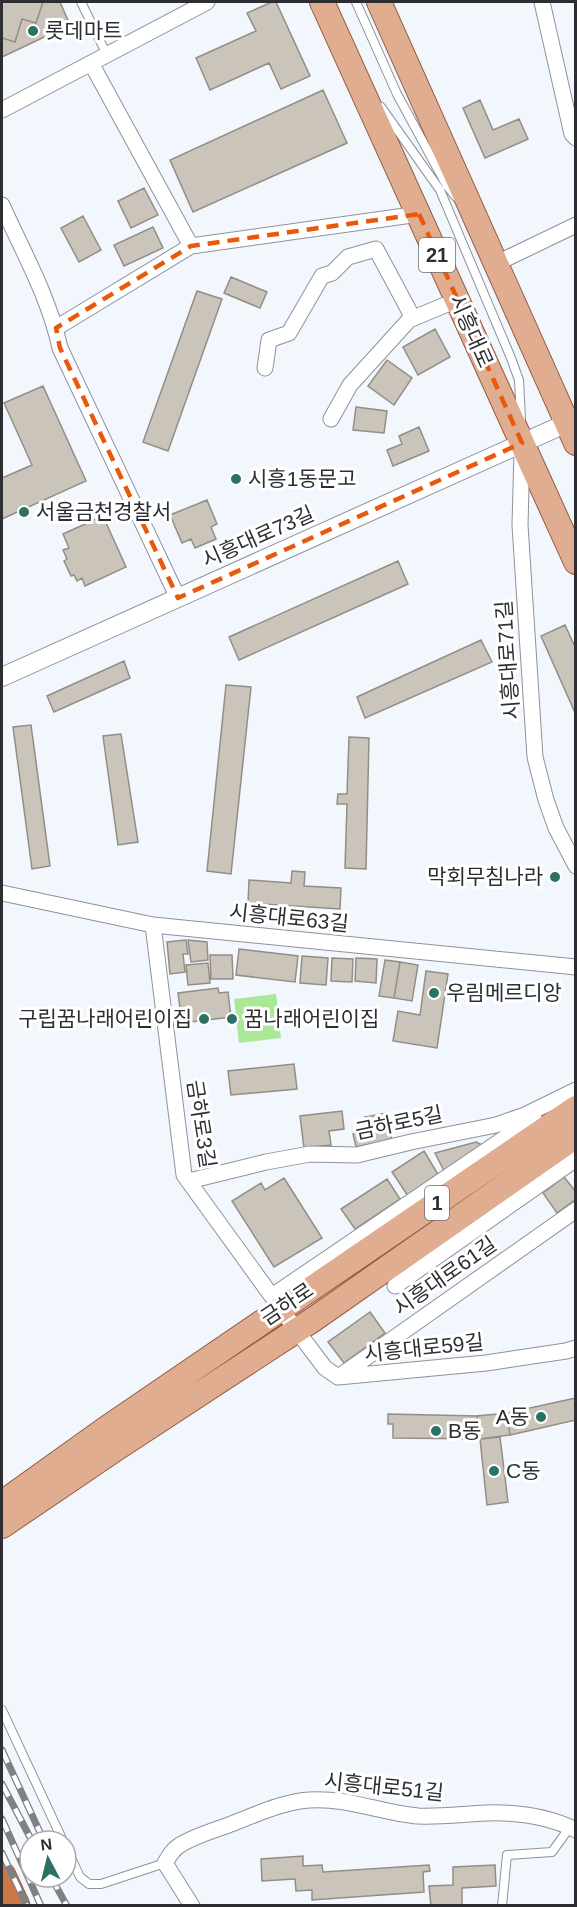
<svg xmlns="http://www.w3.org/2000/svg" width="577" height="1907" viewBox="0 0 577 1907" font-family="Helvetica,'Noto Sans KR',sans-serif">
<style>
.green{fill:#abe798}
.building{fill:#cac4bb;stroke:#938e85;stroke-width:1.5}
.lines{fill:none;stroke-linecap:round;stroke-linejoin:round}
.service-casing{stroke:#8d929b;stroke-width:10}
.minor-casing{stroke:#8d929b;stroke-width:17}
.tertiary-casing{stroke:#8d929b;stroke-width:20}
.primary-casing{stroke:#945d40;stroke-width:26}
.motorway-casing{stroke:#945d40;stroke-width:29}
.service{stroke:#fff;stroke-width:8}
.minor{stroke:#fff;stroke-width:15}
.tertiary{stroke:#fff;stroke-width:18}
.primary{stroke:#e0ad91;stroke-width:24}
.motorway{stroke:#cc7748;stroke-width:27}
.rail-casing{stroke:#7e8286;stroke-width:7}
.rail{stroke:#fff;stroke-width:4.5;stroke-dasharray:14;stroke-linecap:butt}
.marked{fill:none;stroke:#e8590c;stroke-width:4.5;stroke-dasharray:12 8;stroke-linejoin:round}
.poi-dot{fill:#2d7164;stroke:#fff;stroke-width:2}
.labels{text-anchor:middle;stroke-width:6;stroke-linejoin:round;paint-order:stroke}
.shield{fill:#fff;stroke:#6b6d6f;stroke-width:1.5}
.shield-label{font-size:20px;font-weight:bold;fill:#2c2e31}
.poi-label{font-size:21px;fill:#2c2e31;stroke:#fff;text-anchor:start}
.street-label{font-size:21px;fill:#2c2e31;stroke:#fff}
</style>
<rect width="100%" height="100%" fill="#f2f7fe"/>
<path class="green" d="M276,994L281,1038L239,1043L234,999Z"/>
<path class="building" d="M2,2H43L36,23L22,19L15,42L2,38Z
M2,2H60L70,25L2,57Z
M272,2H276L310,76L281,89L269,63L210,90L196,58L256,31L247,13Z
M323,90L347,143L193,212L170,160Z
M480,100L493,130L519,119L528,139L485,158L463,108Z
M144,188L158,215L131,228L118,201Z
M83,216L101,250L79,262L61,228Z
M153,227L163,248L124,266L114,245Z
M231,277L267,292L260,308L224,293Z
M197,291L222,299L168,451L143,442Z
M435,329L450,357L418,375L403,347Z
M387,360L412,378L394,405L368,386Z
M43,386L86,481L2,519V478L32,465L4,403Z
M356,407L387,411L384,433L353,430Z
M419,427L429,451L393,466L387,450L402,444L399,436Z
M207,500L217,524L211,527L216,539L195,548L191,539L182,543L170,515Z
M103,516L126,567L85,586L82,578L77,581L74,575L71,576L64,561L67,559L63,550L69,548L63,534Z
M398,561L408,584L239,660L229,637Z
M565,625L576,649V715L541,636Z
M481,640L492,662L365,718L357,697Z
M124,661L130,678L54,712L47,696Z
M226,685L251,687L231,874L207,871Z
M31,725L50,866L32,869L13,727Z
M121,734L138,842L118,845L103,736Z
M349,737L369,738L366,869L345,868L347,804H337L338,794H347Z
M292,871L305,872L304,886L341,888L340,909L248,903L249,880L291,883Z
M186,940L188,954H183L185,972L170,974L167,942Z
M188,940L207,942L208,960L191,962Z
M239,949L298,956L295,982L236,975Z
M210,955H232L233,979H211Z
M302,956L328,958L326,985L300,983Z
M332,958L353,959L352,982L331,981Z
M356,958L377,959L376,983L355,981Z
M385,960L400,962L394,998L379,996Z
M400,962L418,965L412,1001L394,998Z
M208,963L210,983L188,985L186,965Z
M426,971L448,974L437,1048L393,1041L398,1011L420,1015Z
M218,988L219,993L228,992L231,1017L182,1023L178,993Z
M294,1064L297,1089L231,1095L228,1071Z
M342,1111L344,1129L329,1131L331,1145L304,1148L300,1116Z
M386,1113L392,1140L356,1147L353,1134L362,1126L367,1125L365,1117Z
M476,1142L484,1146L445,1173L435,1153Z
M424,1151L439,1176L408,1196L392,1172Z
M564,1177L576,1192V1199L557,1213L543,1193Z
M284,1178L322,1238L274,1267L232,1201L261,1183L265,1190Z
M387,1179L400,1199L355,1229L341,1209Z
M370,1312L385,1333L344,1363L328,1342Z
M576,1398V1420L510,1435L507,1413Z
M507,1413L510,1435L480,1439L477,1416Z
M388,1414L477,1416L480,1439L393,1438V1424H388Z
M500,1437L508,1502L487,1505L480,1439Z
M303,1856V1866L322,1865L323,1872L429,1865L430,1871L423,1872L424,1892L312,1900V1890L296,1891L295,1879L262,1881L261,1859Z
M495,1865L496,1886L462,1888V1906H431L429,1886L453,1885V1867Z"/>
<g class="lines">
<g class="service-casing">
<path id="service" d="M81,2L107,55
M356,2L397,94L447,186L456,197
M381,107L440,190L511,358L519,380L521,420
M2,1710L63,1841
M66,1847L80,1877L89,1884H101L165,1863
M502,1906L507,1855L552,1852L570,1827"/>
</g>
<g class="minor-casing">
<path id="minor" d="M542,2L572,134L576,138
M91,63L191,246
M2,110L207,2
M2,205C23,252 49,297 60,348L178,598
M497,263L576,225
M56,328L191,246L419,214
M265,368L269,340L289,333L322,276L332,273L348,257L376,249L413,318
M331,419L350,385L409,320L457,300
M522,452L520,525L535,757L546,800L556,828L576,866
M2,893L153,925L576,967
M153,925L184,1175L297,1331L325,1368L338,1377L486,1363L566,1351L576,1348
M189,1181L266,1162L310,1154L357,1155L411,1142L496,1125L525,1115L576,1090
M395,1286L576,1159
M272,1296L534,1118
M340,1376L576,1210
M192,1906L165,1863C169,1856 173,1849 180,1845C193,1837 211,1831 226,1826C253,1816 281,1802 309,1800C346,1797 382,1813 418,1816C441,1817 463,1814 486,1813C517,1812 548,1816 576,1830"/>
</g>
<g class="tertiary-casing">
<path id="tertiary" d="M2,677L567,423"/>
</g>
<g class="primary-casing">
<path id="primary" d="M322,2L576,562
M379,2L576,443
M2,1503L104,1430L576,1108
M2,1526L117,1448L314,1319L576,1136"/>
</g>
<g class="motorway-casing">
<path id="motorway" d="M2,1876L16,1906"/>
</g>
<use href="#service" class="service"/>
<use href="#minor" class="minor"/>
<use href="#tertiary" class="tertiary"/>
<use href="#primary" class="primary"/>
<use href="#motorway" class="motorway"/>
<g class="rail-casing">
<path id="rail" d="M2,1750L44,1841
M2,1784L32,1841
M2,1819L41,1906
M2,1853L27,1906
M51,1877L67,1906"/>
</g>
<use href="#rail" class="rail"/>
</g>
<path class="marked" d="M419,214L522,443L178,598L60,348L56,328L191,246Z"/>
<g class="poi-dot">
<circle cx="33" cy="31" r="6"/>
<circle cx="236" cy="479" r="6"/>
<circle cx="24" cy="512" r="6"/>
<circle cx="555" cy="877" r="6"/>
<circle cx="434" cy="993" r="6"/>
<circle cx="204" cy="1019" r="6"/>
<circle cx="232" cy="1019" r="6"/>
<circle cx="541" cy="1417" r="6"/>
<circle cx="436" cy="1431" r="6"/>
<circle cx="494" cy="1471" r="6"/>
</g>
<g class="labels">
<g class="shield">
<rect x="419" y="238" width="36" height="34" rx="4.5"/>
<rect x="425" y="1186" width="24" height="34" rx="4.5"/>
</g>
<g class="shield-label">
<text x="437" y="262">21</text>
<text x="437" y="1210">1</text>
</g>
<g class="poi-label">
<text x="45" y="38">롯데마트</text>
<text x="248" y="486">시흥1동문고</text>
<text x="36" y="519">서울금천경찰서</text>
<text x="543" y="884" text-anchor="end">막회무침나라</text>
<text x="446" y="1000">우림메르디앙</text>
<text x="192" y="1026" text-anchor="end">구립꿈나래어린이집</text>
<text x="244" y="1026">꿈나래어린이집</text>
<text x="529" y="1424" text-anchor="end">A동</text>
<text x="448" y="1438">B동</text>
<text x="506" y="1478">C동</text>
</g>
<g class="street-label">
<text transform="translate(471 331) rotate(66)" y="7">시흥대로</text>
<text transform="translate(258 537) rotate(-24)" y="7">시흥대로73길</text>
<text transform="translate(508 660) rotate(-94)" y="7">시흥대로71길</text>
<text transform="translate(289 918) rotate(6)" y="7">시흥대로63길</text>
<text transform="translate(399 1123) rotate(-12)" y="7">금하로5길</text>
<text transform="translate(201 1124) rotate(81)" y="7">금하로3길</text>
<text transform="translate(445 1276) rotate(-35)" y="7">시흥대로61길</text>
<text transform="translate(287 1304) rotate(-34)" y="7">금하로</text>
<text transform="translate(424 1348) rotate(-6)" y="7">시흥대로59길</text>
<text transform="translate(384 1787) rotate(6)" y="7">시흥대로51길</text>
</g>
</g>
<rect width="577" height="1907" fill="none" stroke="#2c2e31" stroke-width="6"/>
<g transform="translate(48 1859) rotate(353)"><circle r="28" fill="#ffffff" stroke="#ababad" stroke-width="1.5"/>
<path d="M0-4.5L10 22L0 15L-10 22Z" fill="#2d7164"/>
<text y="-9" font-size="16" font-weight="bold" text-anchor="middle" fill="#2c2e31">N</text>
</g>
</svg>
